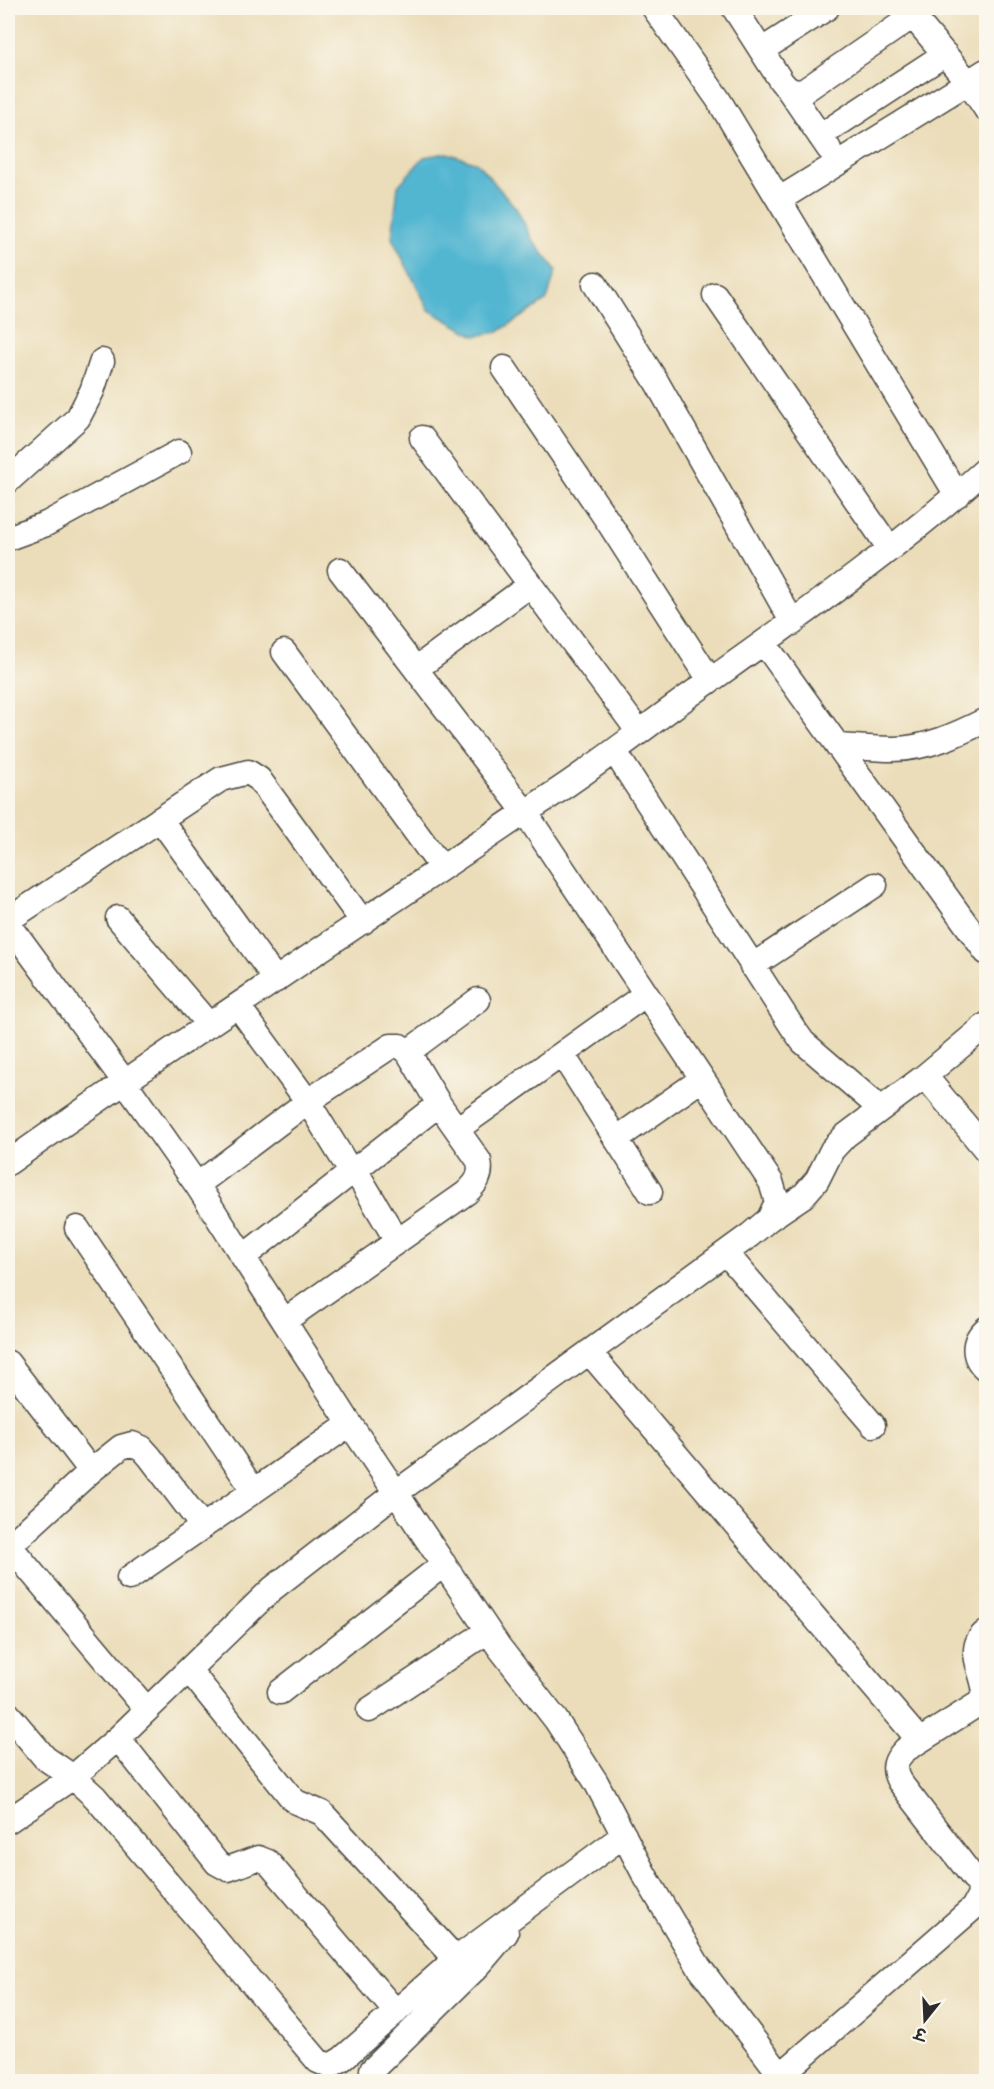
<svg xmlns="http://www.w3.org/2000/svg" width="994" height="2089" viewBox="0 0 994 2089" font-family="Itim,'Playpen Sans Deva',sans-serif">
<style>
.water{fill:#52b6d1;stroke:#3e707e;stroke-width:1.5}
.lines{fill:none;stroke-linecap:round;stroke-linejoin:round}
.minor-casing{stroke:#484640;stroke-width:27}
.minor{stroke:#fff;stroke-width:24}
</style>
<rect width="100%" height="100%" fill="#fbf7ec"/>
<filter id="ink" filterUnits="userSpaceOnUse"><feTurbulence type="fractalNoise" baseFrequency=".0167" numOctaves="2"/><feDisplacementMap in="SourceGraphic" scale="12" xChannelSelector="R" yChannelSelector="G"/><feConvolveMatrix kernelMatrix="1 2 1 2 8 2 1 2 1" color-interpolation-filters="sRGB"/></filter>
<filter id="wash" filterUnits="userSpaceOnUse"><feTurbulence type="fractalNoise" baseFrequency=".008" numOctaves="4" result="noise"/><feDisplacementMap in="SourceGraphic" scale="24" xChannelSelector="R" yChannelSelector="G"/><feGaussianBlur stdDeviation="1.35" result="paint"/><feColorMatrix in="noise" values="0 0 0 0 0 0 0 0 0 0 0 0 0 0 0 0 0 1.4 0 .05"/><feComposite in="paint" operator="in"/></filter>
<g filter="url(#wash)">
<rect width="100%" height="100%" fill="#ebddb9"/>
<path class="water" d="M447,153L477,163L516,208L533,241L556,270L547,300L498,332L475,336L429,310L392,238L398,186L424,157Z"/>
</g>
<g filter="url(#ink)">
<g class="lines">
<g class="minor-casing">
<path id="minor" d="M654,8L718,99L957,495
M734,8L781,81C788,90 793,93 804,91L913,16
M906,8L968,82L986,109
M762,50L827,8
M788,89L829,149
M820,136L945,54
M780,199L986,71
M595,284L656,381L793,623
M715,295L890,549
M504,368L609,523L710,680
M422,438L639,732
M8,481L78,418L92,391L102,361
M8,538L46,524L179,452
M764,643L986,952
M284,652L442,868
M417,668L530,585
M837,746C856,747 875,749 893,749C926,749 958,734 986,720
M615,752L793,1028L803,1042L881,1109
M160,819L276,980
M118,918L209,1025
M8,920L221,779L248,772L259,779L363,922
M8,923L124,1081L197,1185L350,1424L499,1647L556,1720L596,1782L644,1874L699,1967L786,2082
M752,966L875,885
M238,1006L308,1102L348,1167L355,1170L393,1234L399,1240
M408,1052L478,1000
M562,1054L650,1192
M925,1076L986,1150
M457,1129L646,994
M616,1139L702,1079
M8,1163C178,1043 352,929 525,812C590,772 648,724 711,680C805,613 900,546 986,469
M197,1185L307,1102L391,1046H400L408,1052L439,1104L479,1161C482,1175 477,1183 466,1193L284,1321
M769,1219L803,1196L817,1180L832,1150L845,1136L925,1076L986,1025
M77,1228L254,1491
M726,1253L873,1425
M243,1257L439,1104
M986,1329C972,1341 972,1357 986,1369
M589,1352L919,1740
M8,1363L91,1471
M8,1544L147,1710
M9,1546L91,1471L121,1447L132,1444L142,1448L150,1457L203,1527
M129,1578L350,1424
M189,1670L290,1796L296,1802L322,1813L456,1959
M280,1692L444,1564
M369,1710L488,1631
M8,1714L45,1758L73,1777L95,1797L318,2061L330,2066L342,2059L456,1959L624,1835
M118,1738L217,1863L228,1869L258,1858L268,1862L396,2012
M8,1821L73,1777L118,1738L272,1589L397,1492L750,1235L769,1219L777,1202L771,1182L525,812L340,570
M372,2070L479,1965L506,1933
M781,2075L973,1908L980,1895L979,1885L899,1781C892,1768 895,1760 905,1750L978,1704L985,1695C985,1673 964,1649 986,1632"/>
</g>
<use href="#minor" class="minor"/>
</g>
</g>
<rect width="994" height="2089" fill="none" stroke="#fbf7ec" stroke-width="30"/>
<g transform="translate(925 2020) rotate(198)" stroke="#fbf7ec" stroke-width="4.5" paint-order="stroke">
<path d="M0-4.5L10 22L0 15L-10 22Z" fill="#2b2b2b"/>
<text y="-9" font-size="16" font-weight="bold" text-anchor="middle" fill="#2b2b2b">उ</text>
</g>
</svg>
